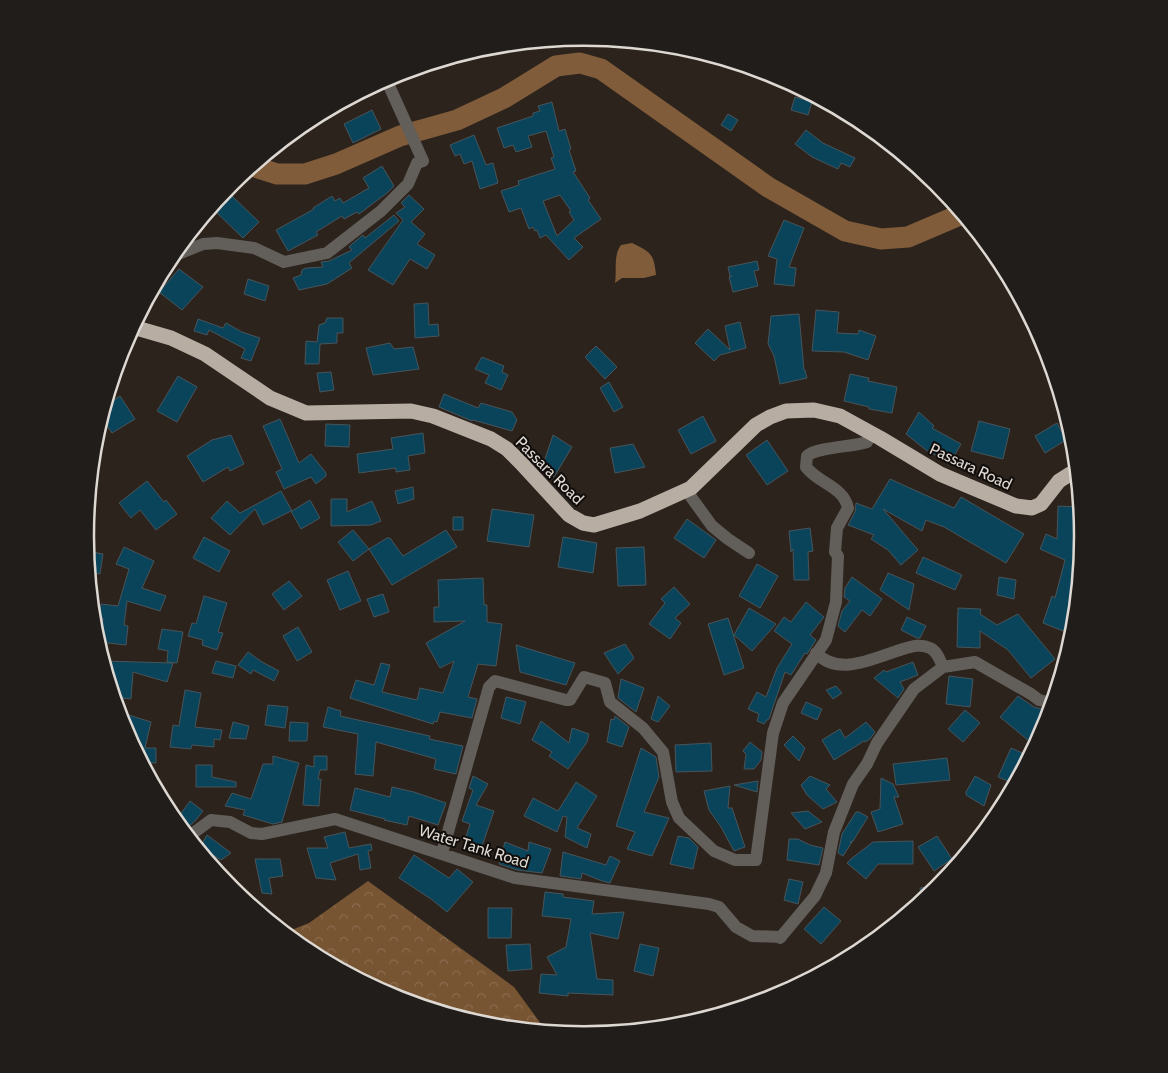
<svg xmlns="http://www.w3.org/2000/svg" width="1168" height="1073" viewBox="0 0 1168 1073" font-family="Cabin,sans-serif">
<style>
.forest{fill:url(#forest-crowns)}
.water{fill:#805c3a}
.lines{fill:none;stroke-linecap:round;stroke-linejoin:round}
.river{stroke:#805c3a;stroke-width:21}
.building{fill:#0a445b;stroke:#48545a;fill-rule:evenodd}
.minor{stroke:#625e5a;stroke-width:12}
.highway{stroke:#b7ada3;stroke-width:15}
.labels{text-anchor:middle;stroke-width:4;stroke-linejoin:round;paint-order:stroke}
.street-label{font-size:16px;fill:#ded8d3;stroke:#110d0a}
.rim{fill:none;stroke:#ded8d3;stroke-width:2.5}
</style>
<defs>
<pattern id="forest-crowns" width="20" height="18" patternUnits="userSpaceOnUse" patternTransform="scale(1.25)"><rect width="20" height="18" fill="#775432"/><path d="M2 6a3 3 0 1 1 6 0M12 15a3 3 0 1 1 6 0" fill="none" stroke="#8a6c4f"/></pattern>
</defs>
<rect width="100%" height="100%" fill="#2b231c"/>
<path class="forest" d="M368,881L514,987L547,1032L486,1026L393,997L307,951L284,933L309,923Z"/>
<path class="water" d="M632,243C651,252 654,254 656,275L644,278H622L615,283C617,270 613,256 621,245Z"/>
<g class="lines">
<path class="river" d="M252,166L277,174H305L336,164L400,136L457,120L504,98L556,66L580,63L601,69L768,187L845,231L881,239L908,237L962,214"/>
</g>
<path class="building" d="M795,97L812,102L808,115L791,110Z
M552,102L559,131L565,129L571,149L569,150L576,171L573,172L590,198L588,200L601,219L574,238L583,247L569,260L546,235L540,238L537,230L535,231L533,227L529,229L521,208L509,212L501,191L519,185L518,181L555,169L551,158L554,157L546,131L528,136L532,147L516,152L513,145L504,148L497,128L533,116V113L540,111L538,106ZM560,195L571,211L569,212L574,220L557,236L543,201Z
M372,110L381,129L353,143L344,124Z
M728,114L738,120L731,131L721,125Z
M806,130L823,143L855,158L850,167L841,163L838,169L812,157L795,144Z
M474,135L486,165L493,163L498,183L480,189L472,161L464,164L460,154L455,156L450,145Z
M382,166L394,186L387,193L359,214L357,212L344,219L342,216L316,232L318,235L288,251L276,230L314,209L313,208L332,196L335,201L340,198L343,203L369,188L363,178Z
M231,195L259,222L243,238L215,211Z
M409,195L424,209L411,222L425,234L417,244L435,255L427,269L410,259L393,285L368,270L403,220L396,213L405,207L401,203Z
M394,215L399,221L349,263L352,268L327,284L299,290L293,278L301,275L302,270L306,268L323,267L321,262L329,261L352,250L349,247L352,244L363,235L365,238Z
M784,220L804,228L789,267L796,268L794,286L774,284L777,259L768,256Z
M757,261L759,270L754,271L758,286L733,292L729,277L732,276H730L728,267Z
M179,269L203,287L182,310L159,292Z
M248,279L269,286L265,301L244,294Z
M428,303L429,325L438,324L439,336L415,338L414,304Z
M816,310L839,312L837,333L858,334L859,330L876,336L868,360L844,352L812,351Z
M799,314L804,370H805L807,378L780,384L774,356L768,344L771,316Z
M327,318H343V333H337V343L320,344L319,364H305L306,341L317,342L319,325L325,323Z
M198,319L223,328L226,323L242,332L260,338L251,361L241,358L245,349L209,330L207,335L194,331Z
M740,322L746,348L720,355L714,361L695,343L708,329L730,350L725,326Z
M390,343L394,349L413,347L419,369L373,375L366,348Z
M596,346L617,367L605,379L585,357Z
M482,357L504,366L502,372L508,375L501,390L485,383L489,375L475,369Z
M331,372L334,390L320,392L317,373Z
M850,374L869,378L868,381L897,387L892,413L869,409V407L844,401Z
M178,376L197,387L177,422L157,411Z
M609,382L623,407L614,412L600,388Z
M444,394L478,408L481,403L512,412L517,420L512,431L473,420L472,421L439,407Z
M120,396L135,419L112,433L101,417L105,406Z
M919,412L934,426L932,428L961,444L950,463L926,450L906,434Z
M703,416L716,441L691,454L678,430Z
M280,419L299,463L311,454L326,473V476L316,484L311,477L284,489L276,472L282,469L263,426Z
M979,421L1010,429L1003,459L971,451Z
M1057,423L1066,440L1045,453L1035,436Z
M326,424L350,425L349,447L325,446Z
M423,433L425,453L408,456L410,470L396,472V468L359,473L357,454L393,449L391,438Z
M231,435L244,464L230,471L228,467L203,482L187,456L212,440Z
M553,435L572,447L554,477L543,465Z
M767,440L788,471L767,485L746,455Z
M633,444L645,467L615,473L610,448Z
M890,479L954,508L961,497L1024,534L1006,563L944,527L926,520L922,531L883,509L918,550L901,565L888,550L871,539L874,535L848,525L855,512L856,503L872,509Z
M147,481L164,502L166,500L177,514L156,530L140,510L131,518L119,503Z
M413,487L414,499L398,504L395,491Z
M281,491L292,511L310,500L320,518L301,529L291,511L263,525L255,509L230,535L211,518L227,501L240,513Z
M331,499H347V512L372,501L381,521L371,525L331,526Z
M1058,506L1080,507L1082,526V544L1077,598L1069,619L1063,631L1043,623L1052,596L1055,598L1065,560L1040,549L1046,534L1057,539Z
M492,509L534,515L529,547L487,541Z
M453,517H463V530H453Z
M687,519L716,540L704,558L674,538Z
M810,528L813,551L808,552L809,580H794L793,549L791,552L789,531Z
M353,530L369,549L353,561L338,542Z
M446,530L457,547L392,585L369,549L387,538H390L403,556Z
M204,537L230,551L219,572L193,558Z
M563,537L597,543L593,573L558,567Z
M124,547L154,561L142,588L166,596L160,611L127,601L124,625L128,626L126,645L100,642L103,618H99L101,604L118,606L129,569L116,564Z
M644,547L646,585L618,586L616,548Z
M86,551L103,554L100,574L88,572Z
M923,557L962,575L955,590L916,573Z
M757,564L778,576L760,608L739,596Z
M348,571L361,601L340,610L327,580Z
M888,573L914,584L909,610L880,590Z
M852,577L882,599L870,616L862,610L845,632L838,626L842,611L850,601L844,597L845,588Z
M999,577L1016,580L1014,599L997,595Z
M483,578L484,605H487V622L502,624L496,666L478,664L468,697L477,699L472,718L440,712L437,722L434,721L433,724L350,698L356,680L374,685L381,663L390,665L382,692L417,700L420,688L443,693L454,661L440,668L426,643L465,621L434,622V607H439L438,580Z
M289,581L302,596L284,610L272,594Z
M674,587L690,604L675,618L681,623L670,639L649,624L665,603L661,599Z
M383,594L389,612L374,617L367,599Z
M204,596L227,603L218,632L223,633L217,650L202,645L203,640L188,636L192,623L196,624Z
M806,602L824,617L810,635L816,640L807,654L805,653L791,675L785,672L769,719H768L764,724L757,721L759,714L748,709L757,692L766,697L777,668L792,644L774,631L784,617L791,622Z
M749,608L776,624L752,651L734,635Z
M958,608L981,609L980,614L997,625L1018,614L1055,659L1031,678L1008,650L980,631V648L957,647Z
M907,617L926,626L920,638H917L901,630Z
M728,618L744,668L724,675L708,624Z
M298,627L312,652L297,661L283,636Z
M162,629L183,632L177,663L167,662L168,651L158,649Z
M625,644L634,658L618,674L604,653Z
M516,645L575,663L566,685L520,672Z
M248,652L262,662L279,671L274,681L253,670L251,674L238,665Z
M103,661L173,663L167,682L133,672L131,699L114,697Z
M216,661L236,666L233,678L212,673Z
M913,662L918,675L900,682L904,689L898,698L874,678L884,670L886,672Z
M949,676L973,679L970,707L946,704Z
M621,679L644,688L636,712L618,698Z
M836,686L842,693L833,699L826,690Z
M185,690L201,693L195,727L222,730L220,740L214,739V747L192,745L191,749L170,747L173,725L179,726Z
M658,696L670,706L658,722L651,719Z
M1018,696L1034,707L1042,709L1049,715L1039,726L1043,732L1035,746L1000,717Z
M506,697L526,702L520,724L501,718Z
M806,702L822,709L817,720L801,713Z
M268,705L288,707L285,728L265,725Z
M328,707L341,711L340,716L430,736L429,739L463,746L456,774L434,769L436,759L376,742L373,776L355,774L358,734L323,727Z
M965,710L980,723L963,742L948,729Z
M129,715L151,722L145,748H156V763L142,762L124,729Z
M615,716L629,727L622,747L607,742L611,719L614,720Z
M541,721L569,743L572,728L589,734L587,742L568,769L549,756L552,752L532,740Z
M233,722L249,726L246,739L229,738Z
M290,722L308,723L307,741H289Z
M866,722L875,732L870,739L865,742L864,741L834,760L822,740L840,729L845,738Z
M793,736L805,748L799,761L784,745Z
M750,742L762,752L761,760L754,769H744L746,754L743,751Z
M711,743L712,771L676,772L675,745Z
M641,748L656,757L659,777L644,812L669,818L652,856L627,849L635,832L616,826Z
M1011,748L1025,754L1018,769L1022,771L1015,784L998,777Z
M273,756L299,763L282,822L273,824L243,815L245,810L225,806L232,793L251,799L263,764H273Z
M314,756H327V770H320L318,779H321L319,806L303,805L306,765L314,767Z
M947,758L950,780L896,785L893,764Z
M196,765H212V777L236,782V787H196Z
M473,776L488,784L476,805L494,811L481,849L464,843L470,824L462,821L473,790L469,788Z
M810,776L830,785L826,789L837,802L823,809L807,795L801,785Z
M975,776L991,785L984,806L966,795V792Z
M881,778L893,784L899,797H894L903,824L878,832L871,812L880,809Z
M758,781L757,792L734,785Z
M576,782L597,796L577,828L591,834L587,848L565,837L567,817L563,816L557,832L524,816L533,798L558,811Z
M730,786L728,808H732L745,847L734,851L721,827L709,810L704,791Z
M392,787L414,792L446,803L438,825L409,816L407,825L384,820L385,819L350,810L355,788L390,797Z
M190,801L203,811L195,821L187,828L176,820Z
M808,811L822,822L805,829L791,813Z
M856,812H859L868,817L853,841L850,842H852L843,856L838,853L842,834Z
M345,832L349,848L371,844L372,850L368,851L371,868L360,870L358,854L330,863L336,880L316,878L307,848H328L324,837Z
M207,835L231,853L221,860L200,847Z
M678,836L689,838L698,847L693,869L670,864Z
M937,836L952,859L934,871L918,847Z
M789,839H798L810,845L823,848L819,865L787,860Z
M913,841V864H878L866,879L847,863L851,859L873,842Z
M505,842L528,851L529,842L551,849L542,873L517,870L499,864Z
M563,852L606,865L610,856L620,861L610,883L602,881L582,873L581,879L560,876Z
M414,855L449,878L457,869L473,882L447,912L431,899L399,878Z
M255,859H280L283,876L269,878L272,894L262,893Z
M789,879L803,882L798,904L784,900Z
M940,885L937,890L922,901L920,888Z
M545,892L563,894V897L594,901L592,914L624,912L618,939L590,933L597,979L613,980V995L568,993V996L539,993L541,974L557,975L547,957L566,947L571,919L542,916Z
M824,907L841,921L821,944L804,929Z
M488,908H512L511,938H488Z
M530,944L532,969L508,971L506,945Z
M640,944L659,948L653,976L634,971Z"/>
<g class="lines">
<path class="minor" d="M171,257L203,244L217,243L254,248L284,262L327,253L381,211L408,184L417,163L423,161L386,79
M686,490L712,526L728,539L749,553
M1071,640V633L1074,626
M816,653C839,677 874,658 900,650C910,647 920,643 930,648C937,651 940,660 943,667
M188,837L211,820L230,822L251,833L262,834L335,819L515,878L709,904L719,907L736,927L752,936L781,937
M442,853L489,687L495,681L566,700H570L584,677L605,683L610,702L643,728L663,752L672,802L679,818L714,851L735,860H756L773,733L783,703L826,640L836,602L838,556L835,552L837,528L848,508C843,486 819,484 806,467L807,456C816,447 853,447 867,442L871,433
M780,938L815,896L826,873L834,832L853,784L867,764L877,743L914,689L943,667L975,662L1031,694L1039,700L1052,703"/>
<path class="highway" d="M133,327L171,338L205,354L270,398L306,413L411,411L433,416L491,439L507,449L521,463L569,515L583,523L594,525L640,511L691,488L756,425L770,417L786,411L814,410L840,416L880,438L940,474L1016,506L1032,508L1041,504L1059,481L1070,474L1077,473"/>
</g>
<g class="labels">
<g class="street-label">
<text transform="translate(971 466) rotate(25)" y="6">Passara Road</text>
<text transform="translate(550 470) rotate(45)" y="6">Passara Road</text>
<text transform="translate(474 846) rotate(17)" y="6">Water Tank Road</text>
</g>
</g>
<path d="M0 0H1168V1073H0ZM94 536a490 490 0 1 1 980 0a490 490 0 1 1-980 0Z" fill="#211d1a" fill-rule="evenodd"/>
<path class="rim" d="M94 536a490 490 0 1 1 980 0a490 490 0 1 1-980 0Z"/>
</svg>
